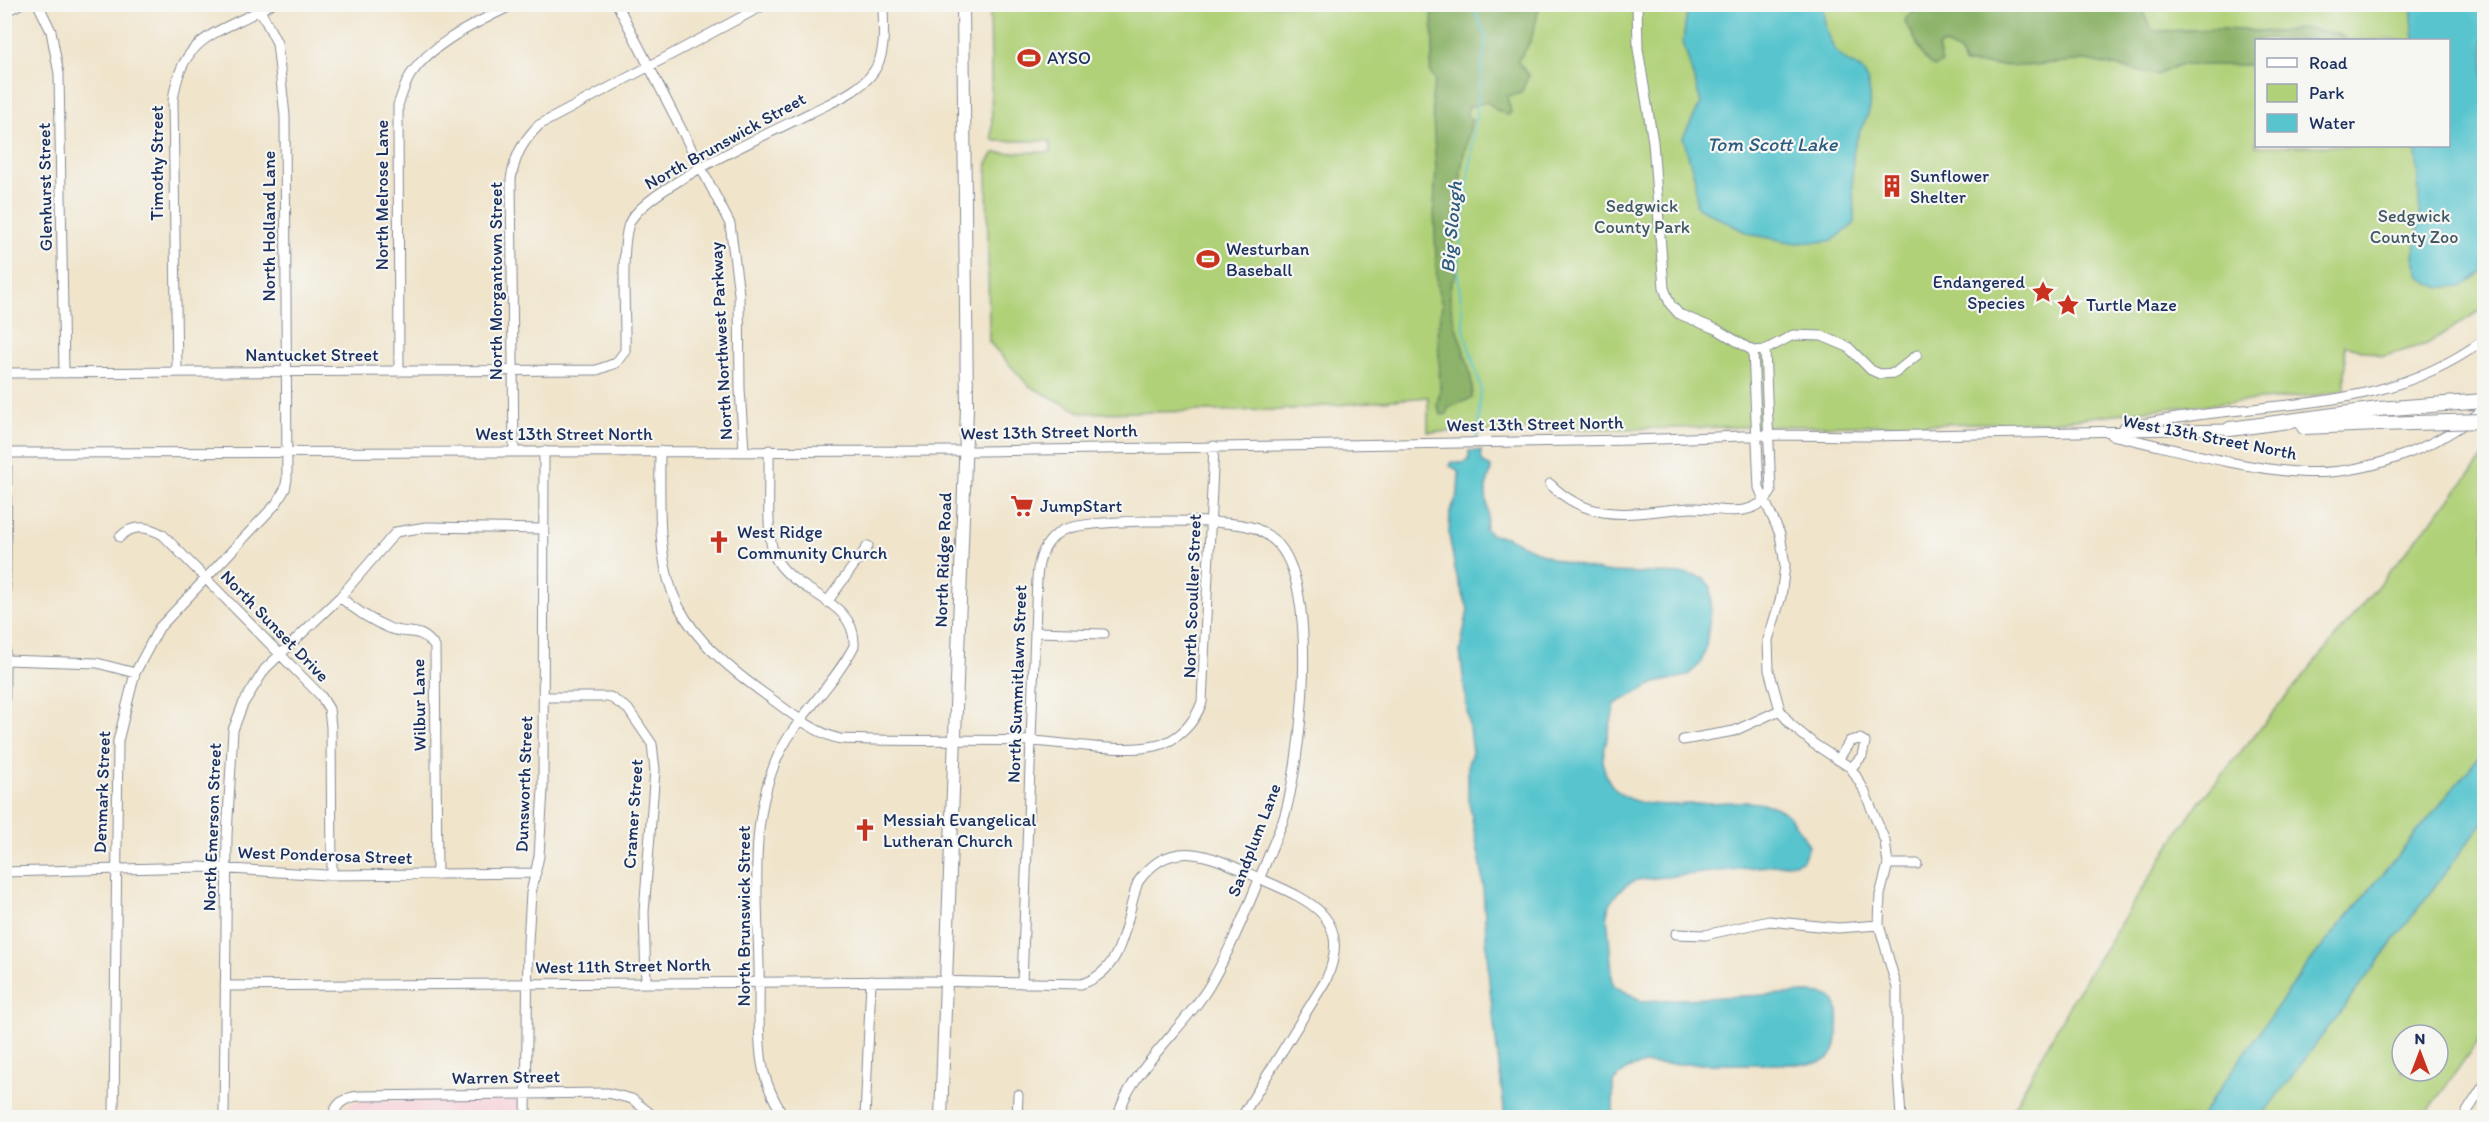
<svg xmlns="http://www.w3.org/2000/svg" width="2489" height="1122" viewBox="0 0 2489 1122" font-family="Itim,sans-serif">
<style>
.built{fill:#f6cfd7}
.green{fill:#b1d179;stroke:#66806c;stroke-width:1.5;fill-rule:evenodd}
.forest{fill:#8cb369;stroke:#547164;stroke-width:1.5}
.water{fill:#58c5ce;stroke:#3a7a96;stroke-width:1.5}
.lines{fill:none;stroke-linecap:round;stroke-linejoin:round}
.stream{stroke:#58c5ce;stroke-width:2}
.minor-casing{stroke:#868a94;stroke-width:11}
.major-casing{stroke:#868a94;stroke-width:14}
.highway-casing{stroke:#868a94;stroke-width:16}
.minor{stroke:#fff;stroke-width:9}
.major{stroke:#fff;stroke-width:12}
.highway{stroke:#fff;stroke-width:14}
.highway-bridge-casing{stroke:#868a94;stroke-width:16;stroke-linecap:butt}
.highway-bridge{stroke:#fff;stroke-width:14}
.labels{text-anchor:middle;stroke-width:4.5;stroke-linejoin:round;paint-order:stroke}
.poi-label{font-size:18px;fill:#1b2f5e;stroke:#f6f6f2;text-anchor:start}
.street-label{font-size:18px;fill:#1b2f5e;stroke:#f6f6f2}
.park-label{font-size:18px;fill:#405865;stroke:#f6f6f2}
.water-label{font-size:20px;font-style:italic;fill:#2d5c80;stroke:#f6f6f2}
</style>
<rect width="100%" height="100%" fill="#f6f6f2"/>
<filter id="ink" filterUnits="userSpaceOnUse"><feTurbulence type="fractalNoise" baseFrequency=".0167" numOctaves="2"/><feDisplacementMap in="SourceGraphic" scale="12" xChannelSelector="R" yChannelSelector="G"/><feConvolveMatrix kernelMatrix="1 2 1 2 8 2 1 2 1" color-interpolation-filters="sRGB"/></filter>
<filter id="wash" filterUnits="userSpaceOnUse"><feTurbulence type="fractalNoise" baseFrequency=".008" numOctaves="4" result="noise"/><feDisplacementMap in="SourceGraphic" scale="24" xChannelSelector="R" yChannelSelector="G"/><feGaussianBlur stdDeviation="1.35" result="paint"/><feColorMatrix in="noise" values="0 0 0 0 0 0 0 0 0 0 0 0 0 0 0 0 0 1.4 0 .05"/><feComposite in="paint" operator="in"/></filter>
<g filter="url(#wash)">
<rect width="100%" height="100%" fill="#f0e4cb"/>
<path class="built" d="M516,1097L520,1099L521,1117L339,1118L341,1110L358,1101Z"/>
<path class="green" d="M990,5H2484V308L2427,344L2388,355L2382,356L2345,345V390L2320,395L2155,409L2051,422L1428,432V397L1279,410L1082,413L1029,386L989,342L987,163L994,153L1051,152L1050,141H996L992,139ZM2256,40H2448V146H2256Z
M2484,457V1032L2424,1117L2008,1118L2075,995L2192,811ZM2402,1035H2438V1071H2402Z"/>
<path class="forest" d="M2139,4C2145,14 2146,23 2154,31L2222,29L2277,32L2302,28L2339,34L2347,40H2256V65H2179L2157,75L2086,60L2023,66L1964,64L1960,52L1943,44L1938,47L1942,63L1934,67C1917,56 1918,37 1905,23L1906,18L1916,10L1915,5Z
M1432,5H1539C1536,27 1532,45 1517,61L1529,75L1521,93L1507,96L1511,112L1508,115L1495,109L1487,102L1468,107L1467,116L1472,120L1463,158L1458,199L1460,220L1452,234L1453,260L1459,266C1457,273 1451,281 1450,288C1447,323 1475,361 1472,398L1448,408L1447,414L1441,415L1437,405L1440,391L1438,331L1442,305L1437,286L1434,207L1436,169L1432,98L1435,80L1430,72L1433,48Z"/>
<path class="water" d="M1688,5H1823C1824,23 1827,41 1840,56C1849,66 1863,64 1867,80C1877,118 1862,116 1855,145C1849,171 1855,198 1854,224L1832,241L1795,243L1749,234L1696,206L1695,179L1683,137L1701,103L1683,42Z
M2411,5H2484V271L2463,286L2441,287L2430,284L2420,277L2414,256L2420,217L2416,146H2448V40H2414Z
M1469,451H1481L1482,462L1491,467C1491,476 1486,482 1486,490C1486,505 1491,514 1485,529L1492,535L1506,537L1553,559L1604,572L1688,574L1704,579L1711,587V610L1705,652L1700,664L1687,676L1655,683L1615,704C1613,717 1602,752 1603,762C1612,839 1735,783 1781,810C1793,817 1802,834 1809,846L1803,860L1795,863L1637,880C1622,885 1610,898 1607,914L1613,985L1642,1001L1806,993C1815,993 1826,993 1833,999C1842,1006 1838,1043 1833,1053C1828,1061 1817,1063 1808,1064H1645L1627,1069L1613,1082V1117H1505L1489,981L1482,872L1468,797V764L1472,753L1460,651L1468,609L1456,574L1449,535L1450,512L1458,494L1459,473L1456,469L1450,466L1452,462L1463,463L1469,460Z
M2484,751V821L2261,1117H2200L2303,970Z"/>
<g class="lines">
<path class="stream" d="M1477,4L1476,13L1486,36L1457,269L1465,334L1481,388L1477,441"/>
</g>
</g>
<g filter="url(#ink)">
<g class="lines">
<g class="minor-casing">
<path id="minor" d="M38,4L51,31L59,74L64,373
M617,4L730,224L739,294L740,389L744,450
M1637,4L1638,49L1653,142L1664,288L1670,304L1679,314L1718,330L1753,351L1765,350L1793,335L1822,336L1848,347L1871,370L1880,374L1895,373L1917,355
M4,12L20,4
M1753,351L1759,488L1780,534L1785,565L1781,597L1768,640L1769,670L1780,710L1790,724L1814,744L1851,768L1863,788L1885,841L1888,864L1880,895L1879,925L1897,988V1055L1901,1118
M177,372L173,101C181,33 221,34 271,4
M399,372L398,105C402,95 405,83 411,74C434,41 479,22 514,4
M7,373L597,370L616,363L625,351C626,319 620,250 629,224C641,190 774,131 810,113C831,102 860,92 874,71C887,52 883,26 883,4
M2124,427C2154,422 2184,416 2214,413C2314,401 2399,402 2484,340
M2112,435C2172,448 2235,467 2297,472C2362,477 2434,450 2484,409
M769,450C770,476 765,535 775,557C793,594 857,599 854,646C833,687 791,722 775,763C749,826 758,900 759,967C760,998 757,1032 762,1063C765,1083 774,1101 785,1118
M514,451L511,179C515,156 522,142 539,125L766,4
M660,451C659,576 657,617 766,695C789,711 812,732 840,739C904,742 968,739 1032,741C1067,743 1121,753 1155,746C1178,741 1194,724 1202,702L1214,446
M4,453L982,451L1632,440L1770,435L1870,436L2230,429
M1550,484C1594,527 1636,511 1690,508C1718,507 1752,522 1771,492L1765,350
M120,537C132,524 148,526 163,535L321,696L329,709L331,727L332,875
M340,597C355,610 370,620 389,628C409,636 419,625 435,647L437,875
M827,602L868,546
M1036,632L1104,634
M5,660L97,663L135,673
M544,697H610L628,709L652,744L655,770L644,912L646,982
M1683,740L1734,731L1780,710
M1838,760L1850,741L1860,739L1865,742L1862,756L1851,768
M4,769L7,453
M1888,864H1917
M4,872L200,867L326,875L536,873
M1676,934L1705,935L1769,921L1838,928L1879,925
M1022,983L1037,578C1038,559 1044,542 1061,531C1084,518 1218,519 1247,526C1257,528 1267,534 1275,541C1322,583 1301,765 1283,821C1260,875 1240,932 1211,983C1187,1026 1126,1074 1118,1118
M225,986L930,981L1081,984C1126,970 1124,921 1138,882C1173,832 1217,859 1261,879C1309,900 1354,917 1326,980L1241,1118
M114,1118L118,741L135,673L159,628L276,504L285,489L287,479L285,116L277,43L257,4
M224,1118L227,835L233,730L243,704L265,669L340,597L396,532L426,527L544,529
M333,1118C335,1103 346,1097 360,1096L608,1093L632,1099L656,1118
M526,1118L528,942L531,893L539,856L543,789L544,451
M865,1118L871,981
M1017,1118L1018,1095
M1831,1118H1846
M2463,1118L2484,1085"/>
</g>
<g class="major-casing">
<path id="major" d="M941,1118L967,407L963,4"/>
</g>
<g class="highway-casing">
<path id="highway" d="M2304,427L2378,424
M2230,429L2379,409L2484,401"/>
</g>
<use href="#minor" class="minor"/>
<use href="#major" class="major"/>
<use href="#highway" class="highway"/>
<g class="highway-bridge-casing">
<path id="highway-bridge" d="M2378,424L2484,421"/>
</g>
<use href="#highway-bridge" class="highway-bridge"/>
</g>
</g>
<defs>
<g id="stadium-bare" transform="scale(1.8)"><path d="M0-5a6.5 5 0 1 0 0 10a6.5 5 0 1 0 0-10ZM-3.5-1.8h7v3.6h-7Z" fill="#c8321e" stroke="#f6f6f2" stroke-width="2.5" paint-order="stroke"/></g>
<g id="building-bare" transform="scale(1.8)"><path d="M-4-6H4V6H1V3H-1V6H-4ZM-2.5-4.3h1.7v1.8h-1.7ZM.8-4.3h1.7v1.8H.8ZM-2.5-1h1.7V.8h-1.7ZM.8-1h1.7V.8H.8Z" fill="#c8321e" stroke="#f6f6f2" stroke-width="2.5" paint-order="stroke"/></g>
<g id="sight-bare" transform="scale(1.8)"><path d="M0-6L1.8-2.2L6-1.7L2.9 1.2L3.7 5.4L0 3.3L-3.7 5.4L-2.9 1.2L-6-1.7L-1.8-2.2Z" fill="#c8321e" stroke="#f6f6f2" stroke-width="2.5" paint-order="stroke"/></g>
<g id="supermarket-bare" transform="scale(1.8)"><path d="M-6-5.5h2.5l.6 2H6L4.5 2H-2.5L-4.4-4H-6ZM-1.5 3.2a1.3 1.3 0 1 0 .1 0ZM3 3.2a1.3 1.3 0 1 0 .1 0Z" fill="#c8321e" stroke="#f6f6f2" stroke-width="2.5" paint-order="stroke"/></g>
<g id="church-bare" transform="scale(1.8)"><path d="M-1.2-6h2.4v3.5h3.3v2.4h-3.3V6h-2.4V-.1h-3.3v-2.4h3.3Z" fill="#c8321e" stroke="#f6f6f2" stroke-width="2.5" paint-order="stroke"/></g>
</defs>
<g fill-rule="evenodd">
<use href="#stadium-bare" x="1029" y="58"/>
<use href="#building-bare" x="1892" y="186"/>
<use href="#stadium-bare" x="1208" y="259"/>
<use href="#sight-bare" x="2043" y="292"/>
<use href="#sight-bare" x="2068" y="305"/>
<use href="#supermarket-bare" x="1022" y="506"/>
<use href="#church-bare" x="719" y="542"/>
<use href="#church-bare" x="865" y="830"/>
</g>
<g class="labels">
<g class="poi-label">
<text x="1047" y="64">AYSO</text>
<text x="1910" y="182">Sunflower<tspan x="1910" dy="21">Shelter</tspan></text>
<text x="1226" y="255">Westurban<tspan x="1226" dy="21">Baseball</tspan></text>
<text x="2025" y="288" text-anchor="end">Endangered<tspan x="2025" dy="21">Species</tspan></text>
<text x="2086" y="311">Turtle Maze</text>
<text x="1040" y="512">JumpStart</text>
<text x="737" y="538">West Ridge<tspan x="737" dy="21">Community Church</tspan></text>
<text x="883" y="826">Messiah Evangelical<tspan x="883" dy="21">Lutheran Church</tspan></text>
</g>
<g class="street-label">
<text transform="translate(725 141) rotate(-29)" y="6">North Brunswick Street</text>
<text transform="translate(157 163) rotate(-90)" y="6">Timothy Street</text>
<text transform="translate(45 187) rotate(-91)" y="6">Glenhurst Street</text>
<text transform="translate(382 195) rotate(-90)" y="6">North Melrose Lane</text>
<text transform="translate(269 226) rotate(-90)" y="6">North Holland Lane</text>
<text transform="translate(496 281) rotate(-90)" y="6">North Morgantown Street</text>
<text transform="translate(721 341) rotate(-93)" y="6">North Northwest Parkway</text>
<text x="312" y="361">Nantucket Street</text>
<text transform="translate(1535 424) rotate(-1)" y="6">West 13th Street North</text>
<text transform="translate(1049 432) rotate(-1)" y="6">West 13th Street North</text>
<text x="564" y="440">West 13th Street North</text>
<text transform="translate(2210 437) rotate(11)" y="6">West 13th Street North</text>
<text transform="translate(943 560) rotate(-88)" y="6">North Ridge Road</text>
<text transform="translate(1192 596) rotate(-88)" y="6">North Scouller Street</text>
<text transform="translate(275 626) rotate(46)" y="6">North Sunset Drive</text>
<text transform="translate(1017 684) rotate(-88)" y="6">North Summitlawn Street</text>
<text transform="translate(419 705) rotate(-91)" y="6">Wilbur Lane</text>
<text transform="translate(524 784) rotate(-88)" y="6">Dunsworth Street</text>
<text transform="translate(102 792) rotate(-88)" y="6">Denmark Street</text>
<text transform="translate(633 814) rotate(-86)" y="6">Cramer Street</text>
<text transform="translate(212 827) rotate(-88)" y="6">North Emerson Street</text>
<text transform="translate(1254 840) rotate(-69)" y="6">Sandplum Lane</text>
<text transform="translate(325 855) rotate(2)" y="6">West Ponderosa Street</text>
<text transform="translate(744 916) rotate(-90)" y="6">North Brunswick Street</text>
<text transform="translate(623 966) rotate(-1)" y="6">West 11th Street North</text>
<text transform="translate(506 1077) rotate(-1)" y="6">Warren Street</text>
</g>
<g class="park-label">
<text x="1642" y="212">Sedgwick<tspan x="1642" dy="21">County Park</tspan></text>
<text x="2414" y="222">Sedgwick<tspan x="2414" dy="21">County Zoo</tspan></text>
</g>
<g class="water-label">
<text x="1772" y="151">Tom Scott Lake</text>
<text transform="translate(1451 227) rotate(-85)" y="7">Big Slough</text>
</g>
</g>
<rect width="2489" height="1122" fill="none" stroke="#f6f6f2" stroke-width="24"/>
<rect x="2255" y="39" width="195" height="108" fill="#f6f6f2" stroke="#9ea6b7" stroke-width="1.5"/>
<rect x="2267" y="58" width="30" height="9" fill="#ffffff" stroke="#9ea6b7" stroke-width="1.5"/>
<text x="2309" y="69" font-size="18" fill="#1b2f5e">Road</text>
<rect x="2267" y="84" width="30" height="18" fill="#b1d179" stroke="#9ea6b7" stroke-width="1.5"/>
<text x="2309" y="99" font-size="18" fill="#1b2f5e">Park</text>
<rect x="2267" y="114" width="30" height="18" fill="#58c5ce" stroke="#9ea6b7" stroke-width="1.5"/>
<text x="2309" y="129" font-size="18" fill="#1b2f5e">Water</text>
<g transform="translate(2420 1053)"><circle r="28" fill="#f6f6f2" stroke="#9ea6b7" stroke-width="1.5"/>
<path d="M0-4.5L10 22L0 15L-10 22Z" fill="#c8321e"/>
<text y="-9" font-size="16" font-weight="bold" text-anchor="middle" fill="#1b2f5e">N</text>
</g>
</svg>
